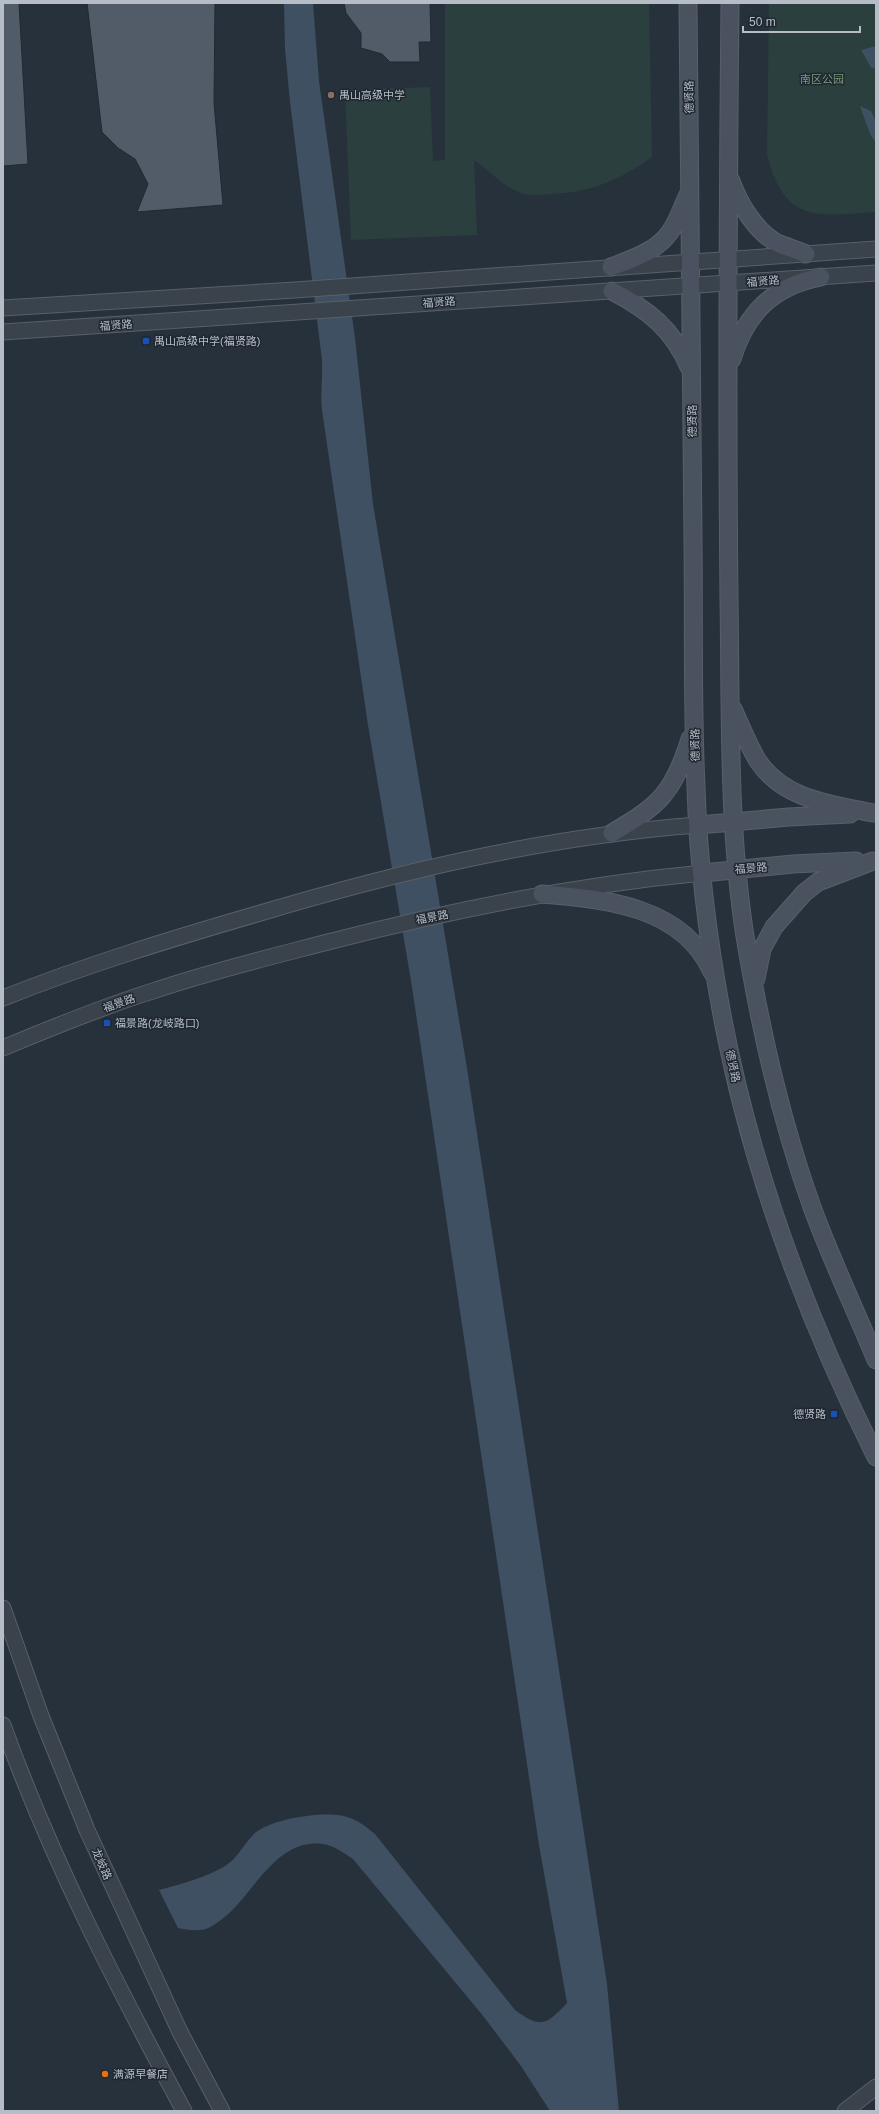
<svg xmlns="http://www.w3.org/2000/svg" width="879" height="2114" viewBox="0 0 879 2114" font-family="Helvetica,'Noto Sans SC',sans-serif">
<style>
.green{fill:#2b3f3e}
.water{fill:#3e5062}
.building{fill:#525c68;stroke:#212932}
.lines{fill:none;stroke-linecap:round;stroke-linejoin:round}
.tertiary-casing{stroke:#586069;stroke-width:17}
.secondary-casing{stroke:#586069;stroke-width:19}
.tertiary{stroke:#3a424b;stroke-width:15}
.secondary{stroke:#49525e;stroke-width:17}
.education-dot{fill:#8d6e63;stroke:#1f2730;stroke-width:1.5}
.transit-dot{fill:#1a4fb4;stroke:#1f2730;stroke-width:1.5}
.food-dot{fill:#e8710a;stroke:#1f2730;stroke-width:1.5}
.labels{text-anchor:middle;stroke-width:3;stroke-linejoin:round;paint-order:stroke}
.park-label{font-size:11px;fill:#779a7d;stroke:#1f2730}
.poi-label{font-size:11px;fill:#b6bdc7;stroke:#1f2730;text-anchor:start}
.street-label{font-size:11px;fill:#b6bdc7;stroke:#1f2730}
</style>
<rect width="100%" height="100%" fill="#27313b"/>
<path class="green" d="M445,3H649L652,157C618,181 592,192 551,194C542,195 529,196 521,193C500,185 491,171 474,160L477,235L351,240L345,90L430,87L433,161L445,160Z
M769,3H876V212C816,216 785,224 767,155Z"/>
<path class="water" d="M284,3H313L319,81L355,338L373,504L467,1068L607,1984L619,2111H550L521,2066L484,2017L353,1859C344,1853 333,1845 323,1844C277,1838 255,1891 226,1916C218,1922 209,1930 199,1930C192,1931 184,1929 178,1928L159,1890C181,1884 205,1878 225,1866C238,1858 243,1845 253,1835C268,1819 326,1810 347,1817C358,1820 366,1827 375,1834L515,2010C541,2029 546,2025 567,2003L539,1845L412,987L368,725L322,410C320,393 323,377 322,360L290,102L285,49Z
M876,46V67L872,69L861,50Z
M860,106L871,111L876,122V143L870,134Z"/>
<path class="building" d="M3,3H19L28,164L3,166Z
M87,3H215L214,103L223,205L137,212L148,184L135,159L118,148L102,132Z
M344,3H430L431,42H419L420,62H390L382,54L361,48V33L346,13Z"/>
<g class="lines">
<g class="tertiary-casing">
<path id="tertiary" d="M3,308L295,290L876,249
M3,332L876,273
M3,998C86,965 171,939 257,914C401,871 548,836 699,825
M3,1048C53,1027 104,1006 156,990C212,971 270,957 328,942C451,910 575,885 703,873
M3,1608L41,1716L87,1830L180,2032L222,2111
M3,1725C51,1859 117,1986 184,2111
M845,2111L876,2087"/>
</g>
<g class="secondary-casing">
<path id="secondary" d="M688,3C690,182 692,361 693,540C694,621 692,704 696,786C698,862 708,940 722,1015C751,1169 806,1317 876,1457
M730,3C728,202 727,400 729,599C731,721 727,845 750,965C764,1044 785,1132 812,1207C831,1259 855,1309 876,1360
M731,181C739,203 755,231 777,243C786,247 797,250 806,254
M611,267C632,259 657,251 670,232C678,221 682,207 688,195
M612,291C647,309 673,329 689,367
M732,359C746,313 773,286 821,277
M733,709C741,726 748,745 758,761C784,800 831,804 873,813
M699,825L789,817L850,814
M612,833C660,805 673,793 690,739
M703,873L793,864L856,861
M542,894C604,899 683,906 712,972
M756,979L762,949L774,927L804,893L818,882L873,861"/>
</g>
<use href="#tertiary" class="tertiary"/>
<use href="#secondary" class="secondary"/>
</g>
<circle class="education-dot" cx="331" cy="95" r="4"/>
<g class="transit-dot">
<rect x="142" y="337" width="8" height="8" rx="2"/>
<rect x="103" y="1019" width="8" height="8" rx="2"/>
<rect x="830" y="1410" width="8" height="8" rx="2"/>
</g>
<circle class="food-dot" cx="105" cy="2074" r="4"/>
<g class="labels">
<g class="park-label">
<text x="822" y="83">南区公园</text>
</g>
<g class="poi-label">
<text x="339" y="99">禺山高级中学</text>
<text x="154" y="345">禺山高级中学(福贤路)</text>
<text x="115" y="1027">福景路(龙岐路口)</text>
<text x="826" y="1418" text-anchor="end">德贤路</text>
<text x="113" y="2078">满源早餐店</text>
</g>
<g class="street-label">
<text transform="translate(689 97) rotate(-91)" y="4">德贤路</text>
<text transform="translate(763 281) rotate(-4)" y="4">福贤路</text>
<text transform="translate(439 302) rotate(-4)" y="4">福贤路</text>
<text transform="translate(116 325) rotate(-4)" y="4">福贤路</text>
<text transform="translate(692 421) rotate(-90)" y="4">德贤路</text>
<text transform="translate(695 745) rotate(-91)" y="4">德贤路</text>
<text transform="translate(751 868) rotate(-5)" y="4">福景路</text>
<text transform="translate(432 917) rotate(-11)" y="4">福景路</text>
<text transform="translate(119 1003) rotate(-19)" y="4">福景路</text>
<text transform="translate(733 1066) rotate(78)" y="4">德贤路</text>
<text transform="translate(102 1864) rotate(66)" y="4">龙岐路</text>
</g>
</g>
<rect width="879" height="2114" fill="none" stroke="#b6bdc7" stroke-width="8"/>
<path d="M743 26v6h117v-6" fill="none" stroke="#b6bdc7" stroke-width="2"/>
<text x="749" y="26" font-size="12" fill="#b6bdc7" stroke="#1f2730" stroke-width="3" paint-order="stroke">50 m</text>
</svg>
